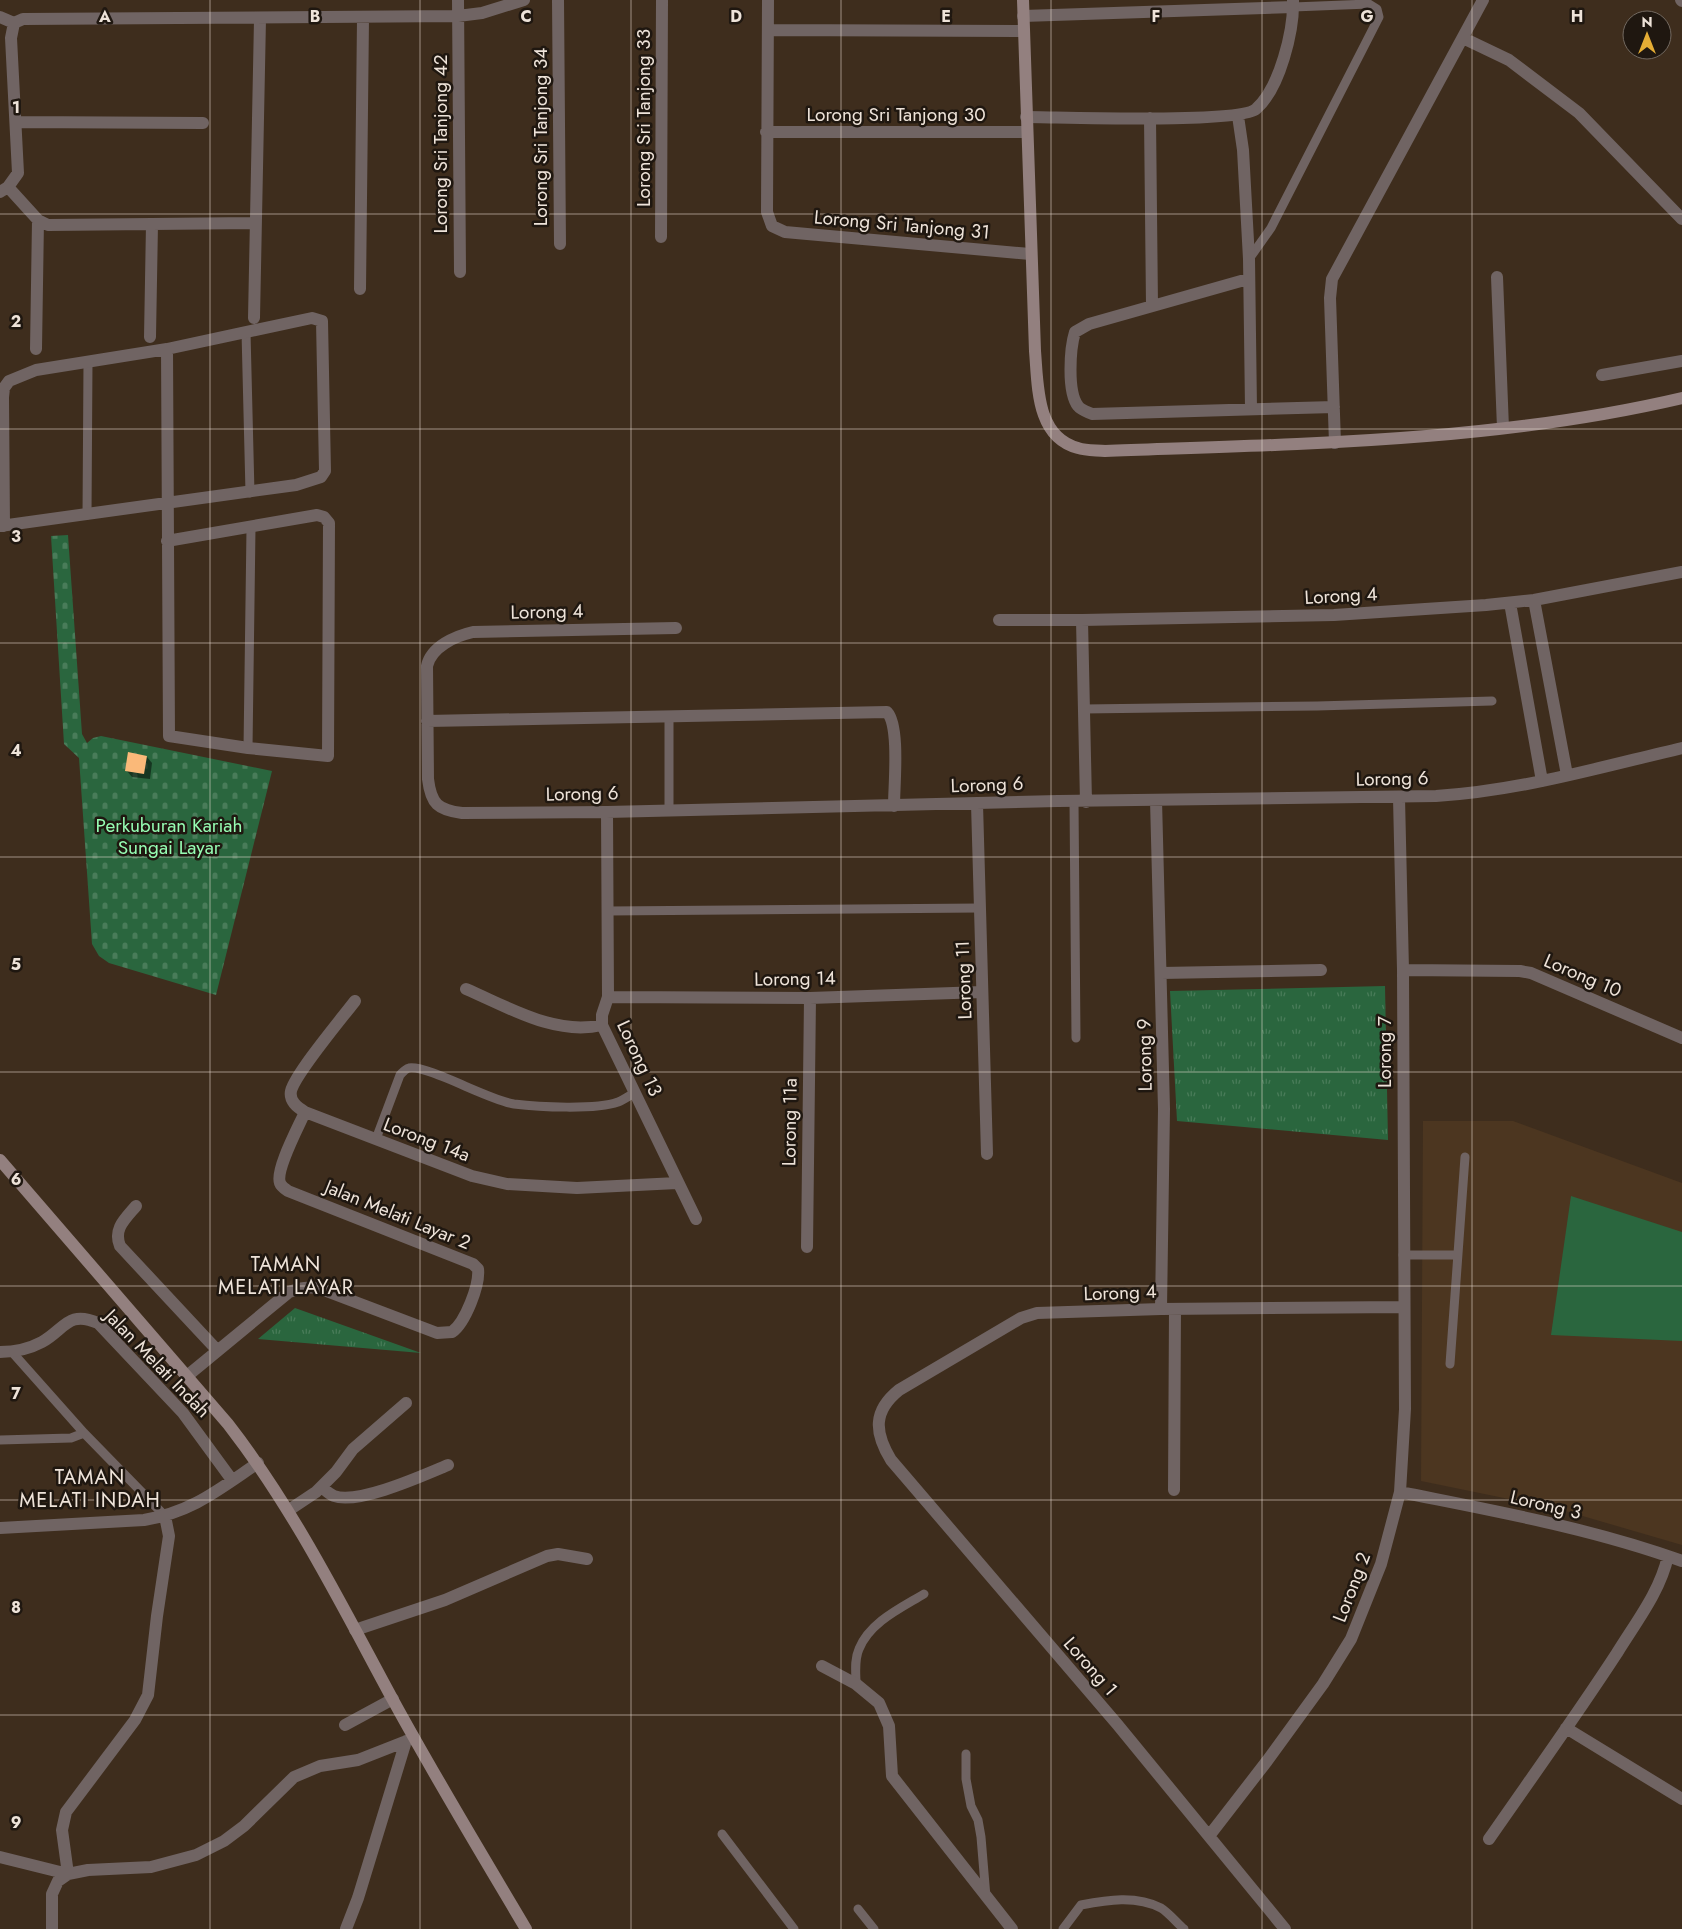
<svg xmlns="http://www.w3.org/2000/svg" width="1682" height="1929" viewBox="0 0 1682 1929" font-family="Jost,sans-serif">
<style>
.built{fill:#4c3620}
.grass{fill:url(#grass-tufts)}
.cemetery{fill:url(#cemetery-stones)}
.garden{fill:#2a663e}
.shadow{fill:#0007}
.building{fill:#fab979}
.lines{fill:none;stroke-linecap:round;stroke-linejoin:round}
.lane{stroke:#706463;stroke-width:9}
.street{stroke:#706463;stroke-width:12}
.secondary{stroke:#93807f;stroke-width:12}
.grid{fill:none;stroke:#eee3d9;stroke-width:1;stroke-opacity:0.55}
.labels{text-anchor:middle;stroke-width:5;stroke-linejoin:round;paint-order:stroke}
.street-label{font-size:19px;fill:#eee3d9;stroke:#1f1710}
.park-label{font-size:19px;fill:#96fdb3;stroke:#1f1710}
.neighbourhood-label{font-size:20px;letter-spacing:1px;fill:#eee3d9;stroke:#1f1710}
.grid-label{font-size:16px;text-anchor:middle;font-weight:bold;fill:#eee3d9;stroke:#1f1710;stroke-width:5;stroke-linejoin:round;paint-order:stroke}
</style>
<defs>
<pattern id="grass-tufts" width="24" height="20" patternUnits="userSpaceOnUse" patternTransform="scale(1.25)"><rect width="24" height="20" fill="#2a663e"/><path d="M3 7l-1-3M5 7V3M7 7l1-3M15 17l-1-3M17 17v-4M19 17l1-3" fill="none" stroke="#497c59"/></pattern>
<pattern id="cemetery-stones" width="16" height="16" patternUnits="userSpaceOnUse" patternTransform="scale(1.25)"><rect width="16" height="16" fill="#2a663e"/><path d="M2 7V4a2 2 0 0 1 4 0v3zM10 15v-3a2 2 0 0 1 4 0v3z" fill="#497c59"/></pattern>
</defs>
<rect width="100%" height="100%" fill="#3e2d1d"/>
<path class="built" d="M1423,1121H1513L1682,1183V1545L1562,1510L1421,1481Z"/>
<path class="grass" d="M1385,986L1388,1140L1177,1121L1170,991Z
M295,1308L421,1353L258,1339Z"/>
<path class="cemetery" d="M68,535L82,734L87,743L93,738L101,736L272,771L216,995L109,963L99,956L92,944L79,758L64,744L51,536Z"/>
<path class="garden" d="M1571,1196L1682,1232V1341L1551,1335Z"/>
<path class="shadow" d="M147,757L152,763L150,779L132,777L127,771Z"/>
<path class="building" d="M128,752L147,756L144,774L125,771Z"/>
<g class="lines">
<path class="lane" d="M1249,259L1271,228L1379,17L1377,9L1369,4L1293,7
M246,332L250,493
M87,515L88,362
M1084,709L1317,706L1492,701
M669,717V811
M248,748L251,528
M1074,801L1076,1038
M608,911L980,908
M376,1139L400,1075C403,1072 405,1069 409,1068C428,1065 488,1100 514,1104C538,1107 596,1110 618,1102C623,1100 629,1096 634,1093
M1403,1255H1456
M12,1352L84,1433L165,1516
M1450,1364L1465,1157
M0,1440L71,1438L84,1433
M856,1684C856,1673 854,1660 859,1649C870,1622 901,1608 924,1594
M966,1754V1779L971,1806L978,1820L981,1837L986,1897
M722,1834L794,1929
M858,1909L874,1929
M1063,1929L1081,1905C1107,1900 1136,1895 1161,1908C1169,1913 1177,1923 1184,1929"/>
<path class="street" d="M458,0L460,272
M558,0L560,244
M768,0L767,212L772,226L785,232L1030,254
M1681,0L1682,1
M1023,16L1293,7
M0,17L14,23
M768,30L1023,31
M1463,38L1509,60L1579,113L1682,219
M1238,116L1243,150L1249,259L1251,409
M1026,117C1060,117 1238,124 1256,109C1280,88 1294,30 1293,0
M1150,118L1152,306
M16,122L203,123
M766,132H1026
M8,187L38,220L48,225L255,223
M0,192L8,187L18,173L11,38L14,23L23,19L458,16L482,13L524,0
M661,237L662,0
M1497,277L1503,428
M1248,279L1089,324L1075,332C1070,348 1067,392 1078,406C1081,410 1088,412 1092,414L1334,407
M360,289L363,19
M254,318L260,19
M150,337L152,224
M36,349L38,220
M167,349L169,736L248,748L328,756L329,523L324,517L317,515L167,541
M1602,375L1682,361
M1335,443L1330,298L1332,279L1483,0
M0,526L296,485L321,477L325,471L322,321L312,318L167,349L36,370L9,381L4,388L3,397L4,526
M1534,600L1567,775
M1510,603L1542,781
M999,620H1082L1334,615L1486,605L1534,600L1682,572
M1082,620L1086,802
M676,628L473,632C455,636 431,647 427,666L428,779C431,804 438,810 462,813L607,812L1058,801L1436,796C1519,791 1601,767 1682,748
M427,721L887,712C900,726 894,785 894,806
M1156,800L1164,1109L1161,1309
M977,804L987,1154
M607,812L608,997L602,1015V1025L696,1219
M1403,970L1520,971L1531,973L1682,1038
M1161,973L1321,970
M466,989C508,1007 555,1036 602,1025
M608,997L810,998L982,992
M355,1001C342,1018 295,1074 291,1091C289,1101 297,1107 305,1112L472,1176L507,1184L577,1188L677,1183
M136,1206C125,1219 113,1229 120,1246L217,1350
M807,1247L810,998
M0,1352C15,1352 29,1349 42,1342C65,1329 68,1310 98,1323L183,1413L232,1480
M187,1376L289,1292C300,1288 309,1286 321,1289L437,1333L452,1332C465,1323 480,1285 478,1269L473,1264L288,1191C285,1189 281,1186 280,1183C275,1170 299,1126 305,1112
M322,1487C325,1490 329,1494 334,1496C358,1505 424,1475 448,1465
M1174,1490L1175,1309
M1400,1492C1494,1511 1591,1528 1682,1561
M289,1510L316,1492L336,1472L353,1449L406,1403
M0,1528L144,1520C192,1512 218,1490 258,1463
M355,1630L445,1600L547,1556L558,1554L587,1559
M822,1666L856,1684L879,1703L889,1726L892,1776L1012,1929
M345,1725L393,1699
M1566,1728L1682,1799
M1209,1836L1267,1761L1323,1684L1351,1639L1381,1564L1400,1492L1405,1409L1403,970L1399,798
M1489,1839C1532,1777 1576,1716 1617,1653C1636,1622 1660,1592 1668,1556
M0,1857L68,1874
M68,1874L62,1830L66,1812L135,1720L148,1695L157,1616L169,1536L165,1516
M52,1929V1894L58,1881L68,1874L88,1870L151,1867L196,1855L224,1841L244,1826L294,1777L320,1766L358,1760L414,1738
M346,1929L358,1898L406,1741
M1285,1929L1117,1724L891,1460C874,1432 873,1411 899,1390L1021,1318L1037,1313L1161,1309L1404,1307"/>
<path class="secondary" d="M1023,0L1035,351C1038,386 1036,437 1078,448C1086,451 1097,450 1105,451C1298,444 1494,442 1682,398
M0,1160L228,1424C294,1509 342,1606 393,1700C435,1777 481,1853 526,1929"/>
</g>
<path class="grid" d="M210,0V1929M420,0V1929M631,0V1929M841,0V1929M1051,0V1929M1262,0V1929M1472,0V1929M0,214H1682M0,429H1682M0,643H1682M0,857H1682M0,1072H1682M0,1286H1682M0,1500H1682M0,1715H1682"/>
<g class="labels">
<g class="street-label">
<text x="896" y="121">Lorong Sri Tanjong 30</text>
<text transform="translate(643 118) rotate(-90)" y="7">Lorong Sri Tanjong 33</text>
<text transform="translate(540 137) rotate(-90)" y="7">Lorong Sri Tanjong 34</text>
<text transform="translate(440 144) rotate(-90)" y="7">Lorong Sri Tanjong 42</text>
<text transform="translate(902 224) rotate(5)" y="7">Lorong Sri Tanjong 31</text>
<text transform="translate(1341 595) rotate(-3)" y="7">Lorong 4</text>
<text transform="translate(547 611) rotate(-1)" y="7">Lorong 4</text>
<text transform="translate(1392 778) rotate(-1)" y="7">Lorong 6</text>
<text transform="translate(987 784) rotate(-2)" y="7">Lorong 6</text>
<text transform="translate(582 793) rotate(-1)" y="7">Lorong 6</text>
<text transform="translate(1583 975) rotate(23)" y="7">Lorong 10</text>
<text transform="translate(795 978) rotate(-1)" y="7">Lorong 14</text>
<text transform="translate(963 980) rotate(-92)" y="7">Lorong 11</text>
<text transform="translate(1384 1052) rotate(-90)" y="7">Lorong 7</text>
<text transform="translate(1144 1055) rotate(-91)" y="7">Lorong 9</text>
<text transform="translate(640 1058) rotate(65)" y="7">Lorong 13</text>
<text transform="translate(789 1122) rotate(-89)" y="7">Lorong 11a</text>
<text transform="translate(427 1139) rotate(21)" y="7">Lorong 14a</text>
<text transform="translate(398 1214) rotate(22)" y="7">Jalan Melati Layar 2</text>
<text transform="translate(1120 1292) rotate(-2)" y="7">Lorong 4</text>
<text transform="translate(158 1363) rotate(46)" y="7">Jalan Melati Indah</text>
<text transform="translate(1546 1504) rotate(13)" y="7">Lorong 3</text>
<text transform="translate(1351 1587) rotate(-69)" y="7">Lorong 2</text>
<text transform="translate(1091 1666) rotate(49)" y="7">Lorong 1</text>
</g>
<g class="park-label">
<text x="169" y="832">Perkuburan Kariah<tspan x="169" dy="22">Sungai Layar</tspan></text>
</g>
<g class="neighbourhood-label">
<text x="286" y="1271">TAMAN<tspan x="286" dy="23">MELATI LAYAR</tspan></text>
<text x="90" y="1484">TAMAN<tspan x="90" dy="23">MELATI INDAH</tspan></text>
</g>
</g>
<g class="grid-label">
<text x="105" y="22">A</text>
<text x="315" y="22">B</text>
<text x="526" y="22">C</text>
<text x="736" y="22">D</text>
<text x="946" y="22">E</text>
<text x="1156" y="22">F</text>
<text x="1367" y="22">G</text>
<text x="1577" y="22">H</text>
<text x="16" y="113">1</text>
<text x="16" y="327">2</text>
<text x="16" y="542">3</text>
<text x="16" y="756">4</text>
<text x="16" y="970">5</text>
<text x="16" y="1185">6</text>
<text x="16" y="1399">7</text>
<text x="16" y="1613">8</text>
<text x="16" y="1828">9</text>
</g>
<g transform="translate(1647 35)"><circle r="24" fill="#1f1710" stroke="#726960"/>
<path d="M0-4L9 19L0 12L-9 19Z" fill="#e5ad35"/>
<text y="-8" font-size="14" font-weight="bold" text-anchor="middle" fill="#eee3d9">N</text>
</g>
</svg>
